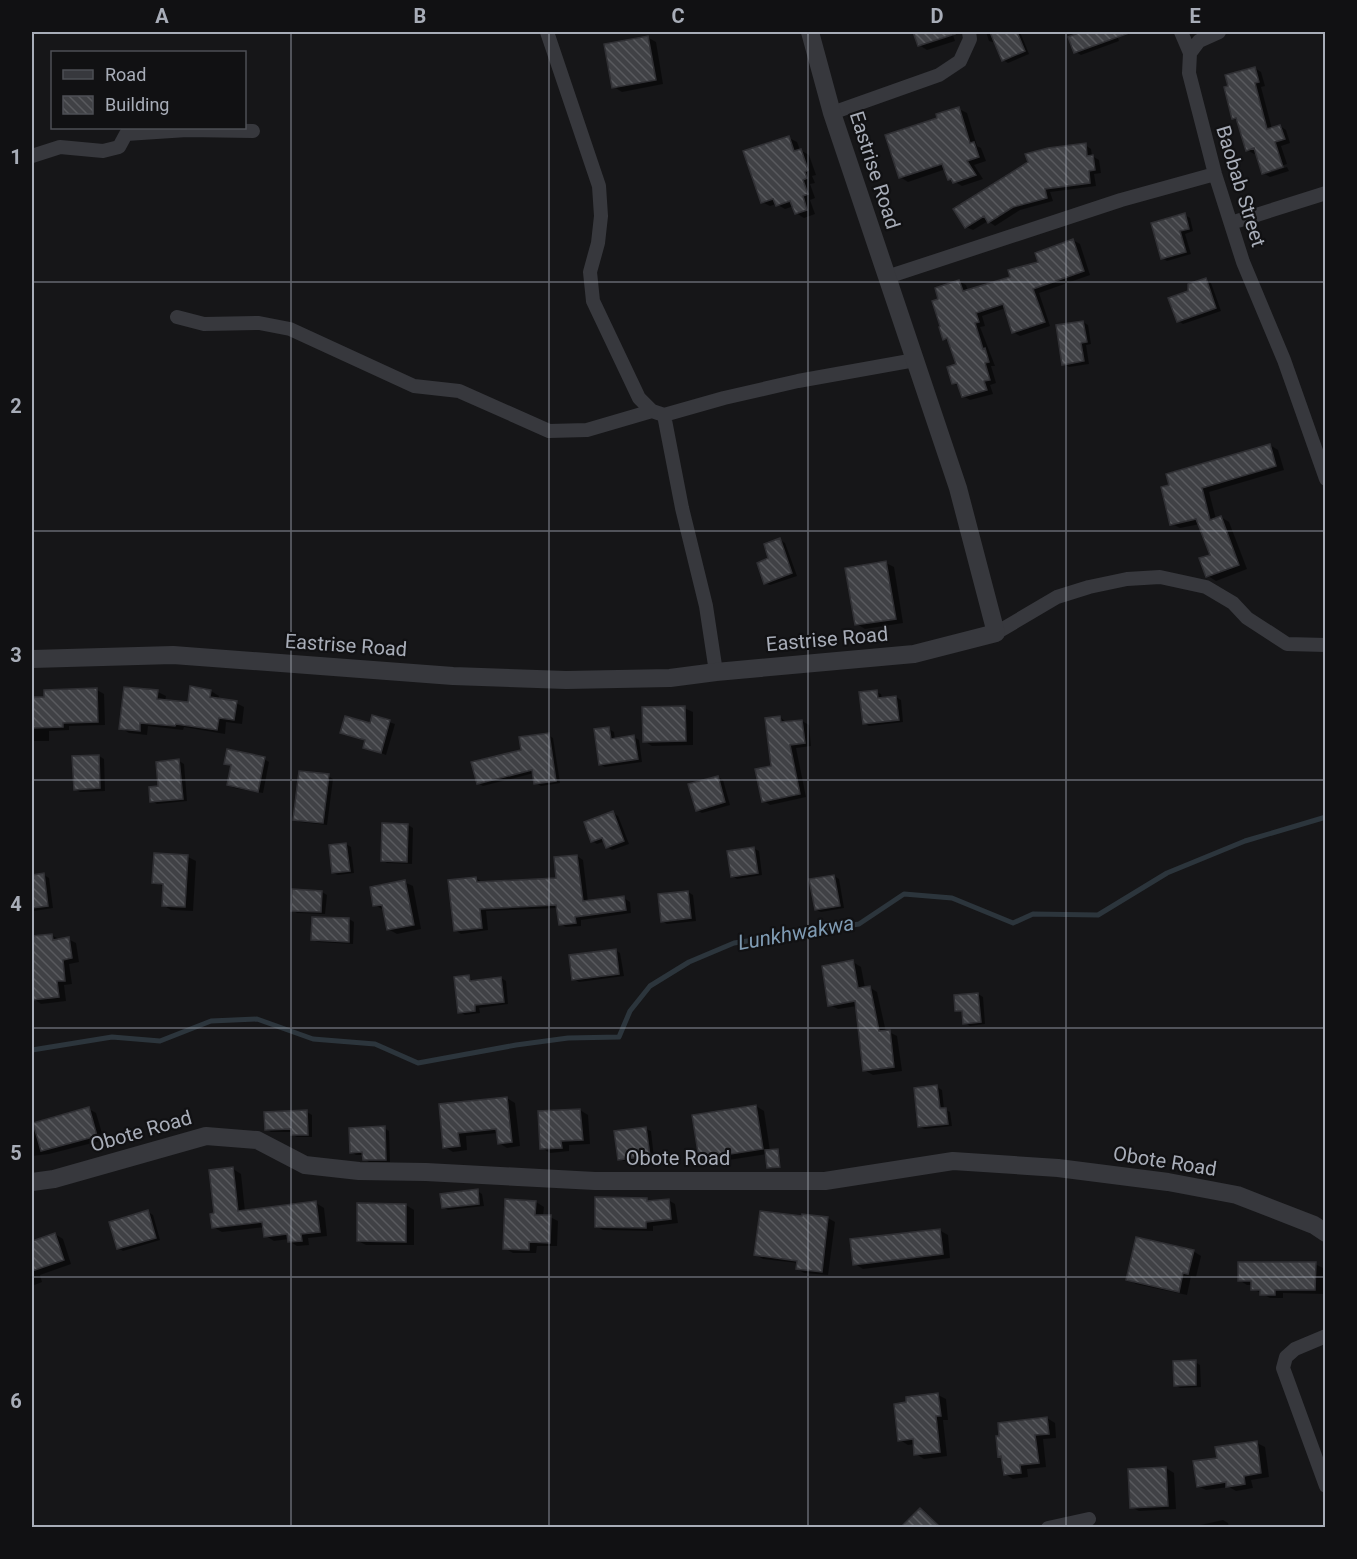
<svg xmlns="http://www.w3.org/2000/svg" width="1357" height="1559" viewBox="0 0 1357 1559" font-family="Roboto,sans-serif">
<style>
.shadow{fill:#0007}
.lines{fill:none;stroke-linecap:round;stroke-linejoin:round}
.stream{stroke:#2c353c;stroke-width:5}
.building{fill:url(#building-back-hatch);stroke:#303034;stroke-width:1.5}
.minor{stroke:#37383d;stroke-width:14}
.tertiary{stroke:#37383d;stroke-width:18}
.grid{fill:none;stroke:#a8adb8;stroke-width:1.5;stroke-opacity:0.55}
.labels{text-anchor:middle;stroke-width:4.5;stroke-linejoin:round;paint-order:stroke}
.street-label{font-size:20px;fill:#a8adb8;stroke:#111113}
.water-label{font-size:21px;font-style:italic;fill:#7f9bb3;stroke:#111113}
.neatline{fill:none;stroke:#a8adb8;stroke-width:2}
.grid-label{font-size:20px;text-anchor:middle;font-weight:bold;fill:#a8adb8}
</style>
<defs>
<pattern id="building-back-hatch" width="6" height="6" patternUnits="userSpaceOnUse" patternTransform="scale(1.5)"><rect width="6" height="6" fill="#404145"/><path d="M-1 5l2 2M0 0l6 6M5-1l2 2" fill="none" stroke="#595a5e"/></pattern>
</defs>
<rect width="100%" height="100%" fill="#161618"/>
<path class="shadow" d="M915,32H952L955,41L927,50L919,45Z
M986,32H1020L1029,54L1008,63L1003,60L996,43L989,41Z
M1075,32H1116L1119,41L1081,55L1076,52Z
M647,37L656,42L663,84L622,92L614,87Z
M1255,68L1261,72L1265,86L1261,87L1272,129L1280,126L1286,130L1290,143L1281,146L1287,164L1266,171V174L1287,167L1289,171L1270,177L1263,173L1257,153L1254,154L1247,150L1238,121L1233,118Z
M959,109L967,113L977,146L981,148L986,161L974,165L983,179L962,186L950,179L946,169L908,182L900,177Z
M789,138L797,142L800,150L809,155L816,175L812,176L815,183L810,184L815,198L810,200L815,214L804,218L796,213L794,206L785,209L776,204L770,206L762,202Z
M1085,145L1091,149L1092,156L1099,160L1101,173L1094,174L1096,186L1050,192L1053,201L1020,210L995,226L988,221L973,230L966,227L1030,163Z
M1185,215L1190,218L1193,231L1185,234L1191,254L1167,261L1162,258Z
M1073,240L1080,244L1090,275L1039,293L1050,326L1020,336L1013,332L1006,308L982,316L985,326L980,327L995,366H991L996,383L990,385L993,394L970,400L963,396L960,387L953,383L957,365L950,342L944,339L940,300L959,281L966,285L968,291L1012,278L1040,263Z
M1206,280L1211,283L1221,311L1183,324L1178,321L1190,292Z
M1083,322L1088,325L1091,344L1086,345L1089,364L1069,367L1064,364Z
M1270,445L1278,450L1284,470L1209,492L1216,519L1221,517L1229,522L1247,569L1216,581L1208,576L1212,556L1200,524L1180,528L1172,524L1163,488Z
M780,540L785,543L797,576L770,585L765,583L770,559Z
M886,563L894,567L903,623L865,629L857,624Z
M97,690L104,694L105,725L69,726V730L49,731V741H32V699L46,698Z
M211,691L219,696L218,700L236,703L244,707L242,724L226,722L225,734L184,727L183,730L148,726L147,735L129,733L121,728L158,692L166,696L165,701L189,704Z
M876,692L881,694L882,699L896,697L901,700L903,722L869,726L864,723Z
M684,708L693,712V745L652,746L644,741Z
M373,717L395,724L386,755L365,747L367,741L342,733L371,724Z
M780,717L787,723L802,721L809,725L811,746L796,748L806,797L770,805L764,801L773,767Z
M609,729L614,732L615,740L634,737L639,740L642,762L605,767L600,764Z
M548,735L553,738L560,783L541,786L536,783L534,773L483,786L478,783Z
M99,756L104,759L105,791L80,792L75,789Z
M264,759L269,762L263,793L234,788L229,785L233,766L225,763Z
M179,761L184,764L187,801L157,804L152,801Z
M328,776L333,779L327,825L300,822L295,819Z
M718,777L723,780L730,805L702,813L697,810Z
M613,813L618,816L629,844L612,850L607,847L605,841L597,844L592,841Z
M408,825L413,828L412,864L387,863L382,860Z
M346,844L351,847L354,873L338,875L333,873Z
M753,848L759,851L762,875L737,879L732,876Z
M577,856L583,860L588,902L624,898L630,902L631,913L581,920V926L566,927L560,924L558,908L486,911L488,930L461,934L455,930L476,878L482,882L558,880Z
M188,857L196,861L193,911L171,910L163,905L165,887L154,882Z
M44,875L49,878L53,908L34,911L32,909V876Z
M834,876L839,879L844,908L821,912L816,910Z
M404,882L413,886L421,929L397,934L388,929L384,910L375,905Z
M322,892L327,895L325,914L297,913L292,910Z
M688,892L693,895L696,921L667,924L662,921Z
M349,919L354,922L353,944L318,942L313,940Z
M51,935L59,939H68L76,943L79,962L69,964L72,984L64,985L66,1001L41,1004L34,999L32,937Z
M615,950L620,953L624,976L579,982L574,979Z
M853,962L861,967L865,988L869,987L877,992L886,1032H889L897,1036L902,1071L873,1075L864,1070L857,1006L838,1009L830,1005Z
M469,977L474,982L501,978L506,981L508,1004L479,1008L480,1013L465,1015L460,1012Z
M978,994L983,997L985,1024L970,1026L965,1023L964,1013L957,1011Z
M937,1087L942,1090L944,1109L950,1112L952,1126L925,1129L920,1127Z
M507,1098L515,1103L520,1146L507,1148L499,1143L498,1133L466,1136L467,1150L453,1152L445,1147L441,1105Z
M756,1106L764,1111L770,1151H779L781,1167H768L767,1154L709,1163L700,1158Z
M89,1109L96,1113L104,1140L49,1154L32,1156V1125Z
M580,1110L588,1115L590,1144L569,1145V1151L550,1153L542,1148L540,1113Z
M307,1112L312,1115V1137H297L292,1135V1132H271L266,1129Z
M384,1128L389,1131L390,1162H369L364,1159V1155H356L351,1152Z
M646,1129L651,1131L654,1158L624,1161L619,1159Z
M233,1169L241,1174L245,1212L316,1203L324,1208L327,1236L308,1238L309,1245L297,1246L289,1241V1239L274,1241L266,1236L265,1227L222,1232L213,1227L215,1214Z
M477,1191L482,1194L484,1206L448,1210L443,1207Z
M646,1200L651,1202L668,1200L675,1204L678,1223L653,1226V1231L603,1230L596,1226Z
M536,1202L544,1207L543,1216L550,1217L558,1221L557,1246H537L536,1253H513L505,1248Z
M359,1205H406L414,1210V1245H366L358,1241Z
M148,1212L153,1215L160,1240L123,1251L118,1248Z
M804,1216L828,1218L835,1222L828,1275L804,1273L797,1269L798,1263L763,1259L756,1255Z
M939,1230L948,1235L950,1258L863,1269L855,1264Z
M55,1234L63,1239L71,1264L40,1275L42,1282L32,1286V1242Z
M1193,1251L1201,1256L1196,1277L1191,1276L1187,1295L1136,1284L1128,1279Z
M1315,1264L1323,1268V1294L1283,1293V1298H1270L1253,1289V1285H1247L1239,1280Z
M1195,1362L1200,1365L1201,1387L1180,1388L1175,1385Z
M938,1395L946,1399L948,1420H943L947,1456L924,1459L916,1454L915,1444L908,1445L900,1440Z
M1047,1418L1055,1423L1056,1438L1043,1439L1046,1467L1027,1469L1028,1477L1013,1479L1005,1474L1003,1458L999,1456Z
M1257,1443L1265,1447L1269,1477L1251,1480L1253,1488L1236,1491L1229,1487L1206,1490L1198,1486L1218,1459Z
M1166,1468L1174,1473L1176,1509L1139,1511L1131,1507Z
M920,1510L928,1515L941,1528H903Z
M1223,1520L1228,1523L1229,1528H1196V1526Z"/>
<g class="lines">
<path class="stream" d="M32,1050L112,1037L160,1041L211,1021L257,1019L313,1039L375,1044L418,1063L516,1045L568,1038L619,1037L630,1011L650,986L689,962L734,943L859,924L904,894L952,898L1013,923L1033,914L1098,915L1167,873L1245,841L1326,817"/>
</g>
<path class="building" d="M913,32H954L955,34L918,46Z
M990,32H1017L1025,51L1002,61Z
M1081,32H1128L1129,33L1074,53L1068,37Z
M648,36L656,80L612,88L604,44Z
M1255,67L1259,82L1255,83L1267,129L1280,125L1285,139L1275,142L1283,167L1262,174L1254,148L1246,151L1236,118L1232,119L1224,87L1228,86L1225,75Z
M959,107L970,143L974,142L979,157L967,161L976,175L953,183L951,179L948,180L942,164L899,178L885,135L937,118L936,114Z
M789,136L794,151L801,149L808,170L805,172L807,178L803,180L808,194L803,196L807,210L795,214L790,201L776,206L773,199L761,203L743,151Z
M1086,143L1087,156L1093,155L1095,170L1089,171L1090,183L1045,189L1047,198L1013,207L988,223L984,216L965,228L953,209L1028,162L1025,154L1048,148Z
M1185,213L1189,229L1180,231L1186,252L1161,259L1151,223Z
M1073,239L1084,271L1033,289L1045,322L1012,333L1003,304L976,313L979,322L975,323L983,349L985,348L989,362L985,363L990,380L984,381L987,390L962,397L957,383L952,384L947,367L956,364L947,338L943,340L939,327L940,326L932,301L938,299L935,288L959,280L963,291L1010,277L1008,270L1038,262L1035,253Z
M1206,278L1216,308L1177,322L1168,298L1188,291V284Z
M1083,321L1087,342L1081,343L1084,361L1062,365L1056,325Z
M1270,444L1276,466L1202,488L1210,520L1221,516L1239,565L1206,577L1199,558L1210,555L1196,519L1170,525L1161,487L1169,485L1166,474Z
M780,538L792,573L764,584L757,563L768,558L764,544Z
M886,561L896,619L855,625L845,568Z
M190,686L211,690L210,697L237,701L234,720L219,718L217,730L176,724L175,726L140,723V731L119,729L124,687L158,690L157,699L188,702Z
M97,688L98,722L63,723V727L32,728V697H44V690Z
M877,690L878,698L896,696L899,720L863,724L859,692Z
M685,706L686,741L643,742L642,707Z
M372,715L390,720L381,753L363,748L365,740L340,733L345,716L370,723Z
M780,716L781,722L802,720L805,743L790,745L800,794L762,802L755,769L771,766L765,718Z
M609,727L611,739L634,735L638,759L599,765L594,729Z
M549,733L556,781L534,784L532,770L477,784L471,762L521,750L519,737Z
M227,749L265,757L258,792L227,785L231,765L224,764Z
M99,755L100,788L74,790L72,756Z
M179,759L183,799L150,802L149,787L158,786L156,762Z
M299,771L329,774L323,823L293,820Z
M718,776L725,802L696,811L688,784Z
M613,811L624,841L606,848L602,838L591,842L584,822Z
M382,823L408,824L407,862L381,861Z
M346,843L350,871L332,873L329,845Z
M754,847L758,873L731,877L727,851Z
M154,853L188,855L185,907L162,906L163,884L152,883Z
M577,855L583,901L624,896L626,910L575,917L576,923L559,925L556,905L480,909L482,928L454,931L448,880L476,877L477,882L556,878L554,857Z
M44,873L48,906L32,908V875Z
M834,875L840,906L815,910L809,879Z
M405,880L414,925L387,930L382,905L373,906L370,887Z
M292,889L322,891L321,912L291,911Z
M688,891L691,918L661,922L658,894Z
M312,917L349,918V942L311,940Z
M52,934L53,940L69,937L72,958L63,960L65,981H57L59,997L32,1000V936Z
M616,949L619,974L572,980L569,955Z
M853,960L858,988L870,986L879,1031L890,1030L894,1067L863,1071L855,1001L828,1006L822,966Z
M469,975L470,981L501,977L504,1002L475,1005V1011L458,1013L454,977Z
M978,993L981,1022L963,1024L962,1011H955L954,995Z
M937,1085L940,1108H946L948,1124L918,1127L914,1088Z
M507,1097L512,1142L498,1144L496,1129L458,1133L460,1146L443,1148L439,1104Z
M756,1105L763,1149L699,1159L692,1115Z
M89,1107L97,1136L41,1151L33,1123Z
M580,1109L583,1140L561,1141L562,1148L540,1149L538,1111Z
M307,1110L308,1135H291V1129L265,1130L264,1112Z
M385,1126L386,1160H363L362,1152L350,1153L349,1128Z
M646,1127L650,1156L618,1160L614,1131Z
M778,1149L780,1167L767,1168L765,1150Z
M233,1167L238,1211L316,1201L320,1232L301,1234L302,1241L288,1242L287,1234L264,1237L262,1222L212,1228L210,1214L214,1213L209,1170Z
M478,1189L479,1204L442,1208L440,1194Z
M595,1197L647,1198V1201L669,1199L671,1219L646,1222V1228L595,1227Z
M505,1199L536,1201L535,1215H551L550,1243L529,1242V1250L503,1249Z
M357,1203L406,1204V1242L357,1241Z
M148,1210L156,1238L117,1249L109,1222Z
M760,1211L802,1216V1214L828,1217L822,1272L796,1269L797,1261L754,1255Z
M940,1229L943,1254L853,1265L850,1239Z
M55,1233L64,1260L32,1271V1241Z
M1136,1237L1194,1250L1188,1274L1183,1273L1179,1292L1126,1280Z
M1238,1262H1316L1315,1290H1275V1295H1260V1290H1251V1281H1238Z
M1196,1360V1385L1174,1386L1173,1361Z
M938,1393L941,1416H936L940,1452L914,1455L913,1439L898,1441L894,1404L906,1402V1397Z
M1047,1417L1049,1434L1035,1435L1039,1463L1020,1465L1021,1473L1004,1475L1001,1456L998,1457L996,1436H999L998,1423Z
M1257,1441L1261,1473L1244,1476L1245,1484L1226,1487V1482L1197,1487L1193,1461L1217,1458L1215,1447Z
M1166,1467L1168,1506L1130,1508L1128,1469Z
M920,1508L940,1527H901Z"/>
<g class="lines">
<path class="minor" d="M547,32L599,186L601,216L598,243L590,272L593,301L639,398L652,411L664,415L724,398L798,381L915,360
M1181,32L1190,53
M1219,32L1199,41L1190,53L1189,73L1215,174L1243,262L1284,360L1326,479
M832,113L939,75L960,61L970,39L969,32
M32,156L60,147L103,151L119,147L126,134L187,130L253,131
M1231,223L1326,193
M887,277L1121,200L1215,174
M177,317L204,324L259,323L290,329L414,386L459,391L549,431L587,430L652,411
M664,415L682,508L706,606L716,672
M996,633L1057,597L1089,587L1127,579L1160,577L1206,587L1233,603L1247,618L1287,644L1326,645
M1326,1336L1295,1349L1286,1357L1283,1368L1326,1486
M1048,1528L1089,1519"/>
<path class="tertiary" d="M32,659L173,655L453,676L566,680L670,678L716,672L914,654L996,633L958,488L832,113L810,32
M32,1182L54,1179L206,1136L257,1140L305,1165L359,1171L426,1172L595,1181H825L953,1161L1058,1168L1168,1182L1237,1195L1314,1225L1326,1233"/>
</g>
<path class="grid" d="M291,32V1528M549,32V1528M808,32V1528M1066,32V1528M32,282H1326M32,531H1326M32,780H1326M32,1028H1326M32,1277H1326"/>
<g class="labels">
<g class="street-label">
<text transform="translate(875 170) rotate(72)" y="7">Eastrise Road</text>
<text transform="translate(1241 186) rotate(73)" y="7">Baobab Street</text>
<text transform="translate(827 639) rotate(-5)" y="7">Eastrise Road</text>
<text transform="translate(346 645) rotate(4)" y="7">Eastrise Road</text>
<text transform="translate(141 1131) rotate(-16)" y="7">Obote Road</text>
<text x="678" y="1165">Obote Road</text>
<text transform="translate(1165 1161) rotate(9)" y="7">Obote Road</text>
</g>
<g class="water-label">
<text transform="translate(796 933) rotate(-10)" y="7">Lunkhwakwa</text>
</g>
</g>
<rect width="1357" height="1559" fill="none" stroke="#111113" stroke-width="66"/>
<rect x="51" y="51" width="195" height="78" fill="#111113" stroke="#4d4f55" stroke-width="1.5"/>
<rect x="63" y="70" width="30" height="9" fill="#37383d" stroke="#4d4f55" stroke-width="1.5"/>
<text x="105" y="81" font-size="18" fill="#a8adb8">Road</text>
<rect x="63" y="96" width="30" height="18" fill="url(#building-back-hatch)" stroke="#4d4f55" stroke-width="1.5"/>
<text x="105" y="111" font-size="18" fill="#a8adb8">Building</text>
<rect x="33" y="33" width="1291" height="1493" class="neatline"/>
<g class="grid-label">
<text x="162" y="23">A</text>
<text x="420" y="23">B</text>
<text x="678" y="23">C</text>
<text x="937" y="23">D</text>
<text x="1195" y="23">E</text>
<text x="16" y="164">1</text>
<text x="16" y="413">2</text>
<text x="16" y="662">3</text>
<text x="16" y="911">4</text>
<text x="16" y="1160">5</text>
<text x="16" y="1408">6</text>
</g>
</svg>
